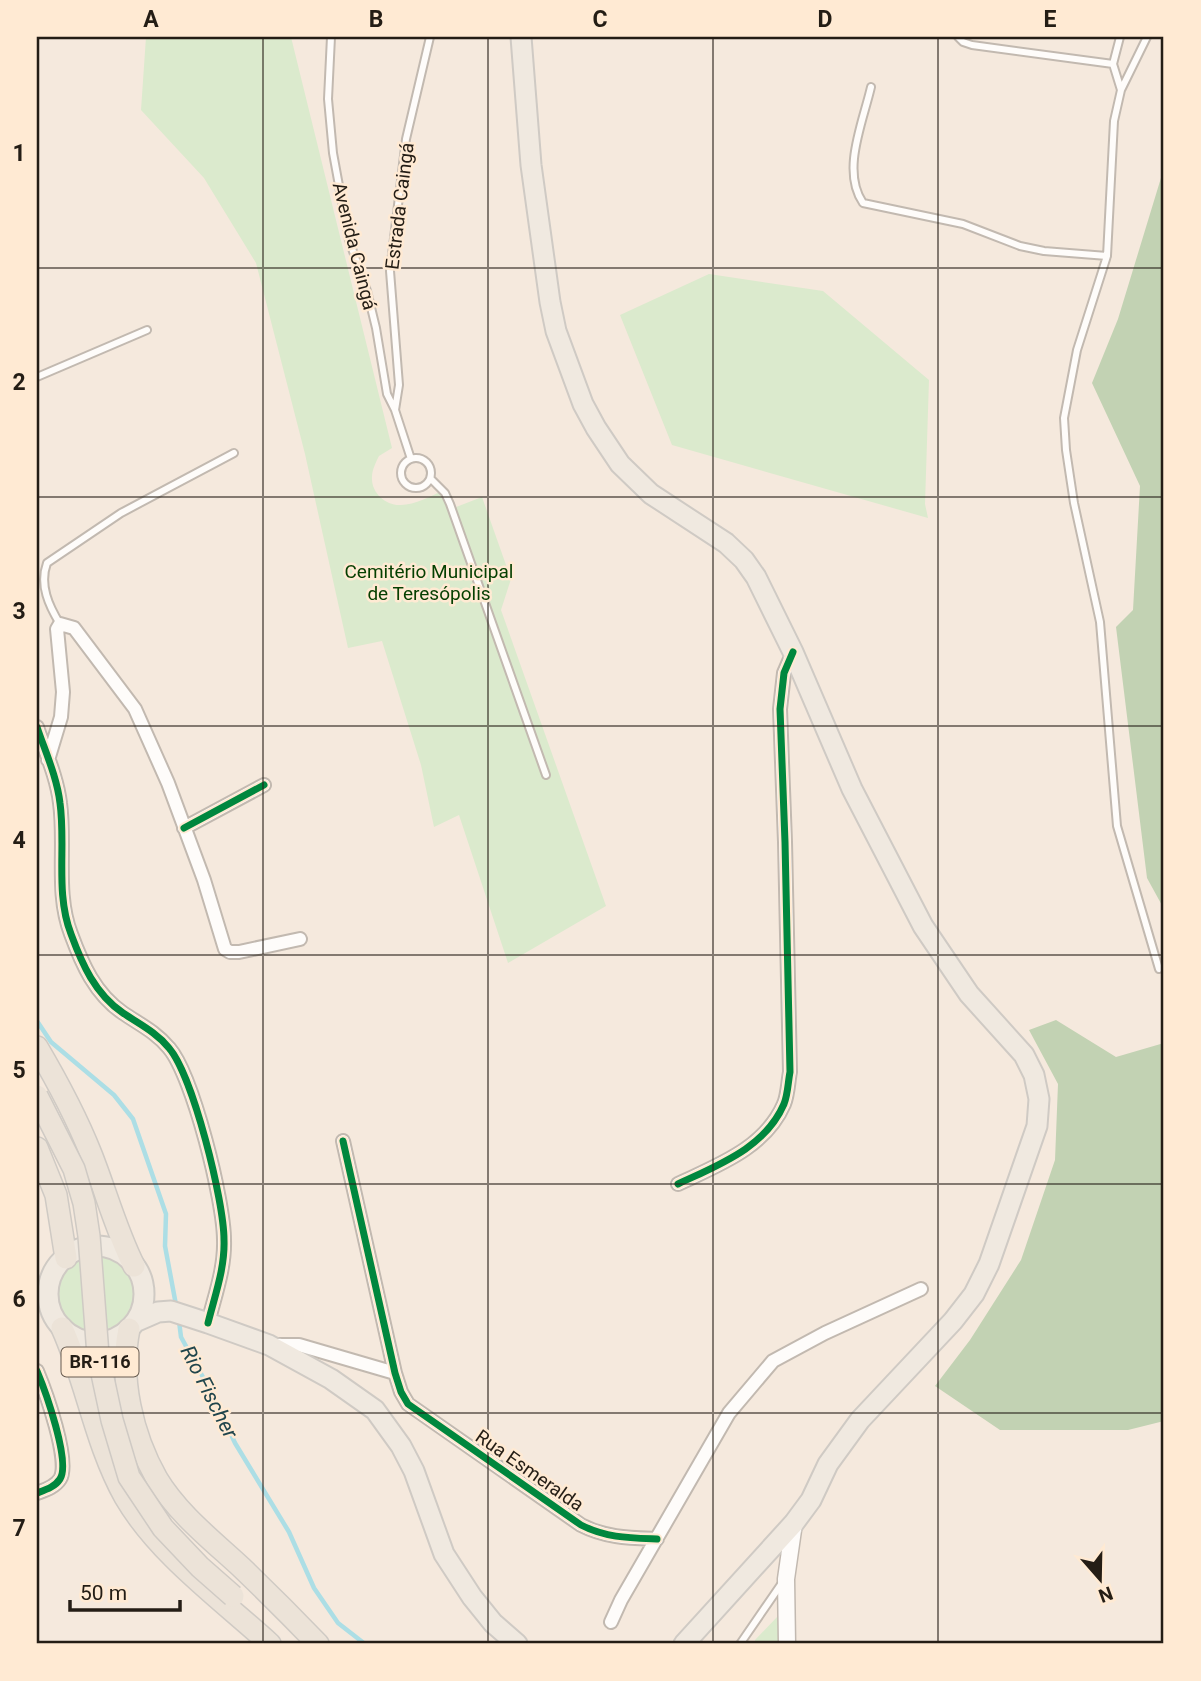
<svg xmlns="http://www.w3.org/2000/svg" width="1201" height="1681" viewBox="0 0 1201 1681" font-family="Roboto,sans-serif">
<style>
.green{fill:#dbeacd}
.forest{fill:#c2d2b3}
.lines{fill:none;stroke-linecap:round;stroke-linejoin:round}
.stream{stroke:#acdee5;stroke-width:4.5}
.service-casing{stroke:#c2b9b0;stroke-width:10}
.minor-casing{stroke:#c2b9b0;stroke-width:16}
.tertiary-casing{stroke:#c2b9b0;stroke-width:19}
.primary-casing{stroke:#cfcac4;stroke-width:23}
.trunk-casing{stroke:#cfcac4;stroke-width:24}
.service{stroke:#fefcfa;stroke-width:6}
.minor{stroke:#fefcfa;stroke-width:12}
.tertiary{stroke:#fefcfa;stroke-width:16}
.primary{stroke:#f0e9e0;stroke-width:19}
.trunk{stroke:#ece3d8;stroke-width:21}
.trunk-bridge-casing{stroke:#cfcac4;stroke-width:24;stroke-linecap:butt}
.trunk-bridge{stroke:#ece3d8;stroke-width:21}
.cycleway-casing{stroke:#ffead3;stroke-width:11}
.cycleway{stroke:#00873e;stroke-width:7}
.grid{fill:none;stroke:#241d15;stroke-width:2;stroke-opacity:0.55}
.labels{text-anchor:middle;stroke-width:5;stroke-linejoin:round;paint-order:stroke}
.shield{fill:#ffead3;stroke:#665a4e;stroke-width:2}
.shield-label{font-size:18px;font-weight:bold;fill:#241d15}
.street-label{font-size:19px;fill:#241d15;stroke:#ffead3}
.park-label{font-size:19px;fill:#053f00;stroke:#ffead3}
.water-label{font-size:21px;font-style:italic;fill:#20454c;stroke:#ffead3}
.neatline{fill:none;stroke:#241d15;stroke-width:2.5}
.grid-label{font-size:23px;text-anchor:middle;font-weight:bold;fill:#241d15}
</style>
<rect width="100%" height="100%" fill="#f5e9dd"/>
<path class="green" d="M146,37H291L392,448L379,456C376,462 372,470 372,477C371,493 386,506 401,505C415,505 431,496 444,490L451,509L482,497L511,579L501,610L606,906L508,963L459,815L434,827L421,765L382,641L348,648L305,454L256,263L204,178L141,110Z
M709,274L823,291L929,380L925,504L928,518L672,445L620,315Z
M101,1254C140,1260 145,1317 107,1329Z
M82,1256L88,1331C52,1323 47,1269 82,1256Z
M778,1616L780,1644H755V1640Z"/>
<path class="forest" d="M1164,168V909L1147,878L1116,627L1133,610L1140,486L1092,383L1118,319Z
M1056,1020L1116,1057L1164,1043V1421L1128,1430H1000L935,1386L970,1340L1021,1260L1055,1160L1058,1084L1029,1030Z"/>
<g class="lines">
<path class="stream" d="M37,1021L51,1042L114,1095L133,1119L166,1214L165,1246L176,1305
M179,1321L181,1337L210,1390L235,1443L289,1532L314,1588L338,1623L365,1644"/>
<g class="service-casing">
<path id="service" d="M331,37L328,99L333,153L349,240L367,291L376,328L387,394L395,410
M958,37L963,42L972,45L1113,64L1121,90
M1147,37L1121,90L1114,121L1107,256L1077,350L1064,418L1066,450L1074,503L1100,622L1117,826L1159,969
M1113,64L1120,37
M871,87C863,122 841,171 863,203L963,224L1020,246L1044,251L1107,256
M37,377L147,330
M401 473a15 15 0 1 1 30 0a15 15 0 1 1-30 0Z
M411,459L395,410L399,385L390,271L406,139L430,37
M431,479L445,493L450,504L546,775
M60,624C49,606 39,585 47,563L121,513L234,453
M740,1644L782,1583"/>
</g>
<g class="minor-casing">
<path id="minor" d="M37,727C45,751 57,777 60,803C66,846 55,893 71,934C82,964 95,994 123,1013C139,1024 156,1032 169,1048C193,1076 224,1201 224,1240C225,1268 215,1295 208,1323
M48,760L61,717L63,692L57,629L60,624L74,628L135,709L168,783L204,880L225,949L230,952H239L300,939
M184,828L264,785
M343,1141L395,1373L401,1392L408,1404L581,1525C606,1538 630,1538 657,1539
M678,1184C718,1165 765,1148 784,1104C788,1094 788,1082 790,1072L785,842L780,709L784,673L793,652
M274,1345H299L395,1373
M37,1371C45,1390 71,1462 60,1479C55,1487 45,1490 37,1493
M611,1622L621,1600L729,1413L773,1361L825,1333L921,1289"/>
</g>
<g class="tertiary-casing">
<path id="tertiary" d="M787,1644L786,1579L794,1523"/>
</g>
<g class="primary-casing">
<path id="primary" d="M521,37L531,165L550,302L556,331L583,404L596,428L620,464L651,494L726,543L744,560L756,577L793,652L852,789L923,926L969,994L1024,1055L1034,1075L1039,1099L1037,1126L989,1264L974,1294L953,1321L860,1420L828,1464L811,1500L794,1523L684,1644
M48 1294a48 48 0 1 1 96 0a48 48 0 1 1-96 0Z
M135,1322L158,1312L171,1311L208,1323L269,1345L331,1379L375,1410L401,1446L414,1471L444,1554L472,1597L493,1623L517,1644"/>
</g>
<g class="trunk-casing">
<path id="trunk" d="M37,1047C57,1081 76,1116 91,1154C106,1192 116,1230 134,1266
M37,1148L56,1195L66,1258
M62,1328C87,1383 95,1443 125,1497C158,1554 222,1600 270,1644
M129,1329C119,1378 132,1435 157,1479C178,1514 213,1541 242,1568C268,1593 293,1618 318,1644"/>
</g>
<use href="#service" class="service"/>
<use href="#minor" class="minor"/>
<use href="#tertiary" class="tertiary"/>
<use href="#primary" class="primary"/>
<use href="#trunk" class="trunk"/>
<g class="trunk-bridge-casing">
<path id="trunk-bridge" d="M37,1096L74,1169L84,1203L89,1236L98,1355L112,1420L129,1477L163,1528L200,1567L233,1596"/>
</g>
<use href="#trunk-bridge" class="trunk-bridge"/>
<g class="cycleway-casing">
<path id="cycleway" d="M37,727C45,751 57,777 60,803C66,846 55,893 71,934C82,964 95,994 123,1013C139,1024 156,1032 169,1048C193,1076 224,1201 224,1240C225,1268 215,1295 208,1323
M184,828L264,785
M343,1141L395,1373L401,1392L408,1404L581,1525C606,1538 630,1538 657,1539
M678,1184C718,1165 765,1148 784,1104C788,1094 788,1082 790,1072L785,842L780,709L784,673L793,652
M37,1371C45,1390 71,1462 60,1479C55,1487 45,1490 37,1493"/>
</g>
<use href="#cycleway" class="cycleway"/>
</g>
<path class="grid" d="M263,37V1644M488,37V1644M713,37V1644M938,37V1644M37,268H1164M37,497H1164M37,726H1164M37,955H1164M37,1184H1164M37,1413H1164"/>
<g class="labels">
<rect class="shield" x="61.5" y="1347.5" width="77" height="29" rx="5"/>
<g class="shield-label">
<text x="100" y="1368">BR-116</text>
</g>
<g class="street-label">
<text transform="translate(399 206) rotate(-83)" y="7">Estrada Caingá</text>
<text transform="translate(355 246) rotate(76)" y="7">Avenida Caingá</text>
<text transform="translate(530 1470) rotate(35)" y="7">Rua Esmeralda</text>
</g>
<g class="park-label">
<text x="429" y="578">Cemitério Municipal<tspan x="429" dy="22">de Teresópolis</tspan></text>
</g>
<g class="water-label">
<text transform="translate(209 1392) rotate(63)" y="7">Rio Fischer</text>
</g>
</g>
<rect width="1201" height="1681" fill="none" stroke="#ffead3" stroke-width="77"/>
<g transform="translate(1100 1579) rotate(160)" stroke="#ffead3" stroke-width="5" paint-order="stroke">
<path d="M0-5L12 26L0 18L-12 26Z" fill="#241d15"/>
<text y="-10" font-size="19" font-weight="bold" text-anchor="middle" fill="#241d15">N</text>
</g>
<path d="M70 1600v10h110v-10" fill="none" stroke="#241d15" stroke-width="3.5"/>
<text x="80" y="1600" font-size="21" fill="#241d15" stroke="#ffead3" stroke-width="5" paint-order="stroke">50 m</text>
<rect x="38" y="38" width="1124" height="1604" class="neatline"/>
<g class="grid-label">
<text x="151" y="27">A</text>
<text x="376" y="27">B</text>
<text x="600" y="27">C</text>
<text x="825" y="27">D</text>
<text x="1050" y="27">E</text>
<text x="19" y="161">1</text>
<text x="19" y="390">2</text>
<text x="19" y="619">3</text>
<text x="19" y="848">4</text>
<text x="19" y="1078">5</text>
<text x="19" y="1307">6</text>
<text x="19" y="1536">7</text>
</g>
</svg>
